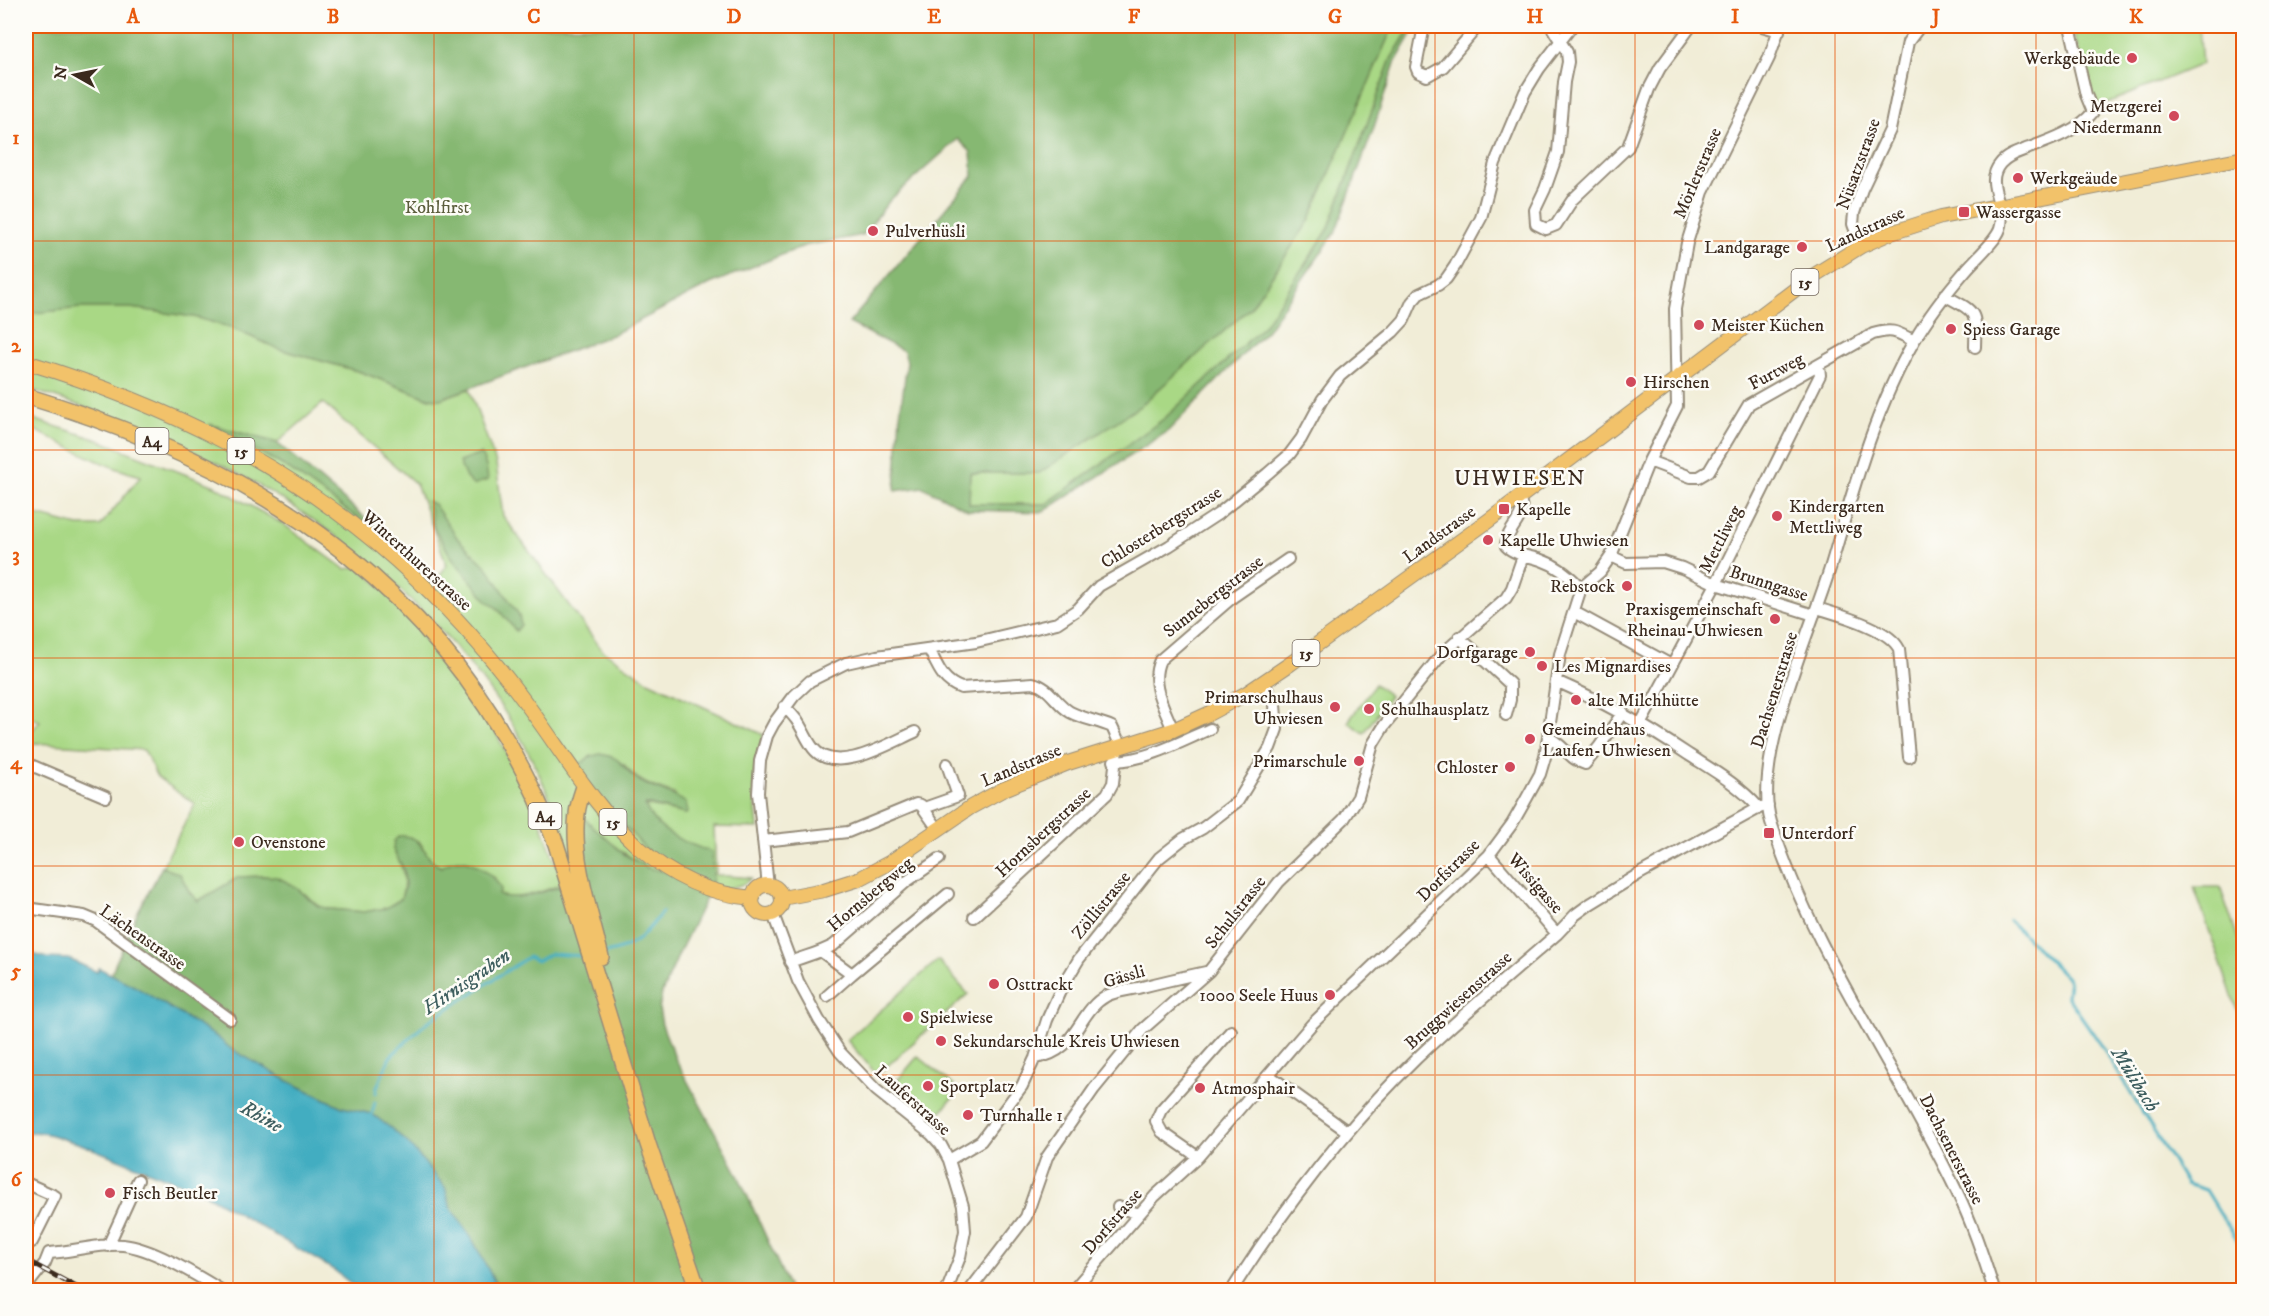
<svg xmlns="http://www.w3.org/2000/svg" width="2269" height="1316" viewBox="0 0 2269 1316" font-family="'IM FELL DW Pica',serif">
<style>
.green{fill:#a9d885;stroke:#728152;stroke-width:1.5;fill-rule:evenodd}
.forest{fill:#86b872;stroke:#607148;stroke-width:1.5}
.water{fill:#42adc1;stroke:#3e6c70;stroke-width:1.5}
.lines{fill:none;stroke-linecap:round;stroke-linejoin:round}
.stream{stroke:#42adc1;stroke-width:3}
.minor-casing{stroke:#968c7a;stroke-width:14}
.major-casing{stroke:#968c7a;stroke-width:16}
.highway-casing{stroke:#968c7a;stroke-width:18}
.minor{stroke:#fff;stroke-width:10}
.major{stroke:#f2c26a;stroke-width:14}
.highway{stroke:#f2c26a;stroke-width:15}
.rail-casing{stroke:#3b2a1e;stroke-width:5}
.rail{stroke:#fdfcf7;stroke-width:3;stroke-dasharray:9;stroke-linecap:butt}
.grid{fill:none;stroke:#e8590c;stroke-width:1.5;stroke-opacity:0.55}
.poi-dot{fill:#d1495b;stroke:#fdfcf7;stroke-width:2}
.labels{text-anchor:middle;stroke-width:5;stroke-linejoin:round;paint-order:stroke}
.shield{fill:#fdfcf7;stroke:#75695f;stroke-width:1.5}
.shield-label{font-size:16px;font-weight:bold;fill:#3b2a1e}
.poi-label{font-size:18px;fill:#3b2a1e;stroke:#fdfcf7;text-anchor:start}
.street-label{font-size:18px;fill:#3b2a1e;stroke:#fdfcf7}
.park-label{font-size:18px;fill:#5c5e3d;stroke:#fdfcf7}
.water-label{font-size:20px;font-style:italic;fill:#3e5e5f;stroke:#fdfcf7}
.quarter-label{font-size:21px;letter-spacing:1.5px;fill:#3b2a1e;stroke:#fdfcf7}
.neatline{fill:none;stroke:#e8590c;stroke-width:2}
.grid-label{font-size:20px;text-anchor:middle;font-weight:bold;fill:#e8590c}
</style>
<rect width="100%" height="100%" fill="#fdfcf7"/>
<filter id="ink" filterUnits="userSpaceOnUse"><feTurbulence type="fractalNoise" baseFrequency=".0167" numOctaves="2"/><feDisplacementMap in="SourceGraphic" scale="12" xChannelSelector="R" yChannelSelector="G"/><feConvolveMatrix kernelMatrix="1 2 1 2 8 2 1 2 1" color-interpolation-filters="sRGB"/></filter>
<filter id="wash" filterUnits="userSpaceOnUse"><feTurbulence type="fractalNoise" baseFrequency=".008" numOctaves="4" result="noise"/><feDisplacementMap in="SourceGraphic" scale="24" xChannelSelector="R" yChannelSelector="G"/><feGaussianBlur stdDeviation="1.35" result="paint"/><feColorMatrix in="noise" values="0 0 0 0 0 0 0 0 0 0 0 0 0 0 0 0 0 1.4 0 .05"/><feComposite in="paint" operator="in"/></filter>
<g filter="url(#wash)">
<rect width="100%" height="100%" fill="#f1edd7"/>
<path class="green" d="M1393,26H1411L1391,59L1328,230L1264,326L1165,418L1046,504H969L970,473H1039L1140,406L1251,307L1309,221Z
M2072,26H2199L2202,64L2093,109Z
M80,308H131L194,317L229,327L279,349L361,372L428,398L440,399L469,389L496,463L503,516L602,650L648,681L764,735C752,767 754,794 758,828L714,827L716,875L751,878C742,889 723,888 710,890L712,853C686,844 655,832 645,805L685,814L674,794C653,787 636,782 623,763L676,875L648,868L613,846L579,880C563,832 547,786 523,742C496,694 461,651 424,613C310,497 179,435 26,388V314ZM323,403L416,484L447,565L434,583L379,533L341,505L284,466L212,425L277,443Z
M26,417L96,439L215,486L283,524L345,569L359,567L395,599L489,719L542,825L563,884C544,890 517,903 499,895L495,878C472,864 468,854 441,867L433,864L419,841L393,849C403,866 407,880 401,899L386,908L364,912L330,909L318,906L307,895L265,876L239,877L198,901L190,893L180,874L162,867L195,804L157,777L144,750L35,743L26,746V738L40,721L26,716V512L78,526H100L141,476C98,465 65,444 26,426Z
M1375,684L1390,696L1364,733L1348,722Z
M2194,887H2220L2243,953V1027Z
M938,960L968,994L877,1075L847,1040Z
M918,1056L959,1090L937,1116L896,1082Z"/>
<path class="forest" d="M26,26H1393L1309,221L1251,307L1140,406L1039,473H970L969,504H1046L1165,418L1264,326L1328,230L1391,59L1411,26H1417L1395,63L1372,133L1335,233L1267,330L1167,432L1043,512L968,510L923,487L895,491L900,415L907,362L904,351L849,323L973,176L971,152L958,139L890,200L863,235L804,246L710,284L612,335L451,395L440,399L428,398L361,372L279,349L229,327L194,317L131,308H80L26,314Z
M209,424L277,443L376,527L379,533L284,466Z
M481,454L486,466L488,480L473,485L466,478L459,462Z
M428,501L434,504L458,539L487,567L519,615L521,625L516,631L497,608L487,601L450,555L434,528Z
M600,754C626,758 620,768 638,780C654,790 670,791 686,803L688,813L685,814L650,805H645C655,832 687,844 712,852L713,878L710,890L681,949L662,993L659,1009L662,1025L675,1058L737,1173L790,1290H499L471,1237L451,1208L445,1187L407,1142L392,1129L372,1114L342,1107L288,1081L231,1049L217,1037L169,1007L111,974L137,914L162,867L180,874L190,893L198,901L239,877L265,876L277,877L293,885L318,906L330,909L364,912L386,908L401,899L405,885L404,870L393,849L394,841L399,836C426,834 421,859 441,867C446,864 453,860 458,860C474,860 493,875 501,888L499,895C518,903 560,886 579,880L577,812L625,855L648,868L674,874L661,866L574,770L589,757Z"/>
<path class="water" d="M26,952L47,958L69,959L97,972L99,968L136,987L217,1037L231,1049L288,1081L342,1107L372,1114L392,1129L407,1142L445,1187L451,1208L471,1237L499,1290H359L334,1270L202,1192L78,1143C60,1140 45,1129 26,1133Z"/>
<g class="lines">
<path class="stream" d="M2009,920L2069,980L2067,996L2102,1046L2186,1184L2206,1190L2244,1252
M605,953C635,948 645,935 662,912
M376,1093L377,1087L390,1057L426,1023L528,957L537,961L550,954L584,956
M371,1118L375,1102"/>
</g>
</g>
<g filter="url(#ink)">
<g class="lines">
<g class="minor-casing">
<path id="minor" d="M1424,26L1416,67L1418,72L1427,76L1443,67L1478,26
M1551,26L1567,52L1568,62L1564,82L1558,152L1545,189L1535,210L1536,224L1546,229L1556,225L1573,199L1628,147L1649,89L1660,68L1691,26
M1762,26L1779,31
M1861,246L1853,224L1854,213L1862,189L1890,130L1908,42L1920,26
M1944,295C1977,313 1976,310 1975,347
M1649,461L1691,477H1699L1709,471L1749,404L1873,334C1893,328 1897,332 1914,341
M1518,497C1531,517 1505,528 1506,546C1515,555 1529,556 1541,560C1556,565 1570,576 1581,588
M1611,556L1626,563L1663,562L1682,568L1716,584L1814,615
M1817,608C1839,615 1889,628 1899,649L1909,757
M1574,612L1671,665
M1459,637L1510,684V700L1506,715
M929,649C938,667 942,681 961,688L1033,683C1050,687 1055,703 1070,712C1083,719 1099,721 1112,727L1118,740L1113,783L1107,794L974,917
M1556,681C1604,702 1646,726 1689,755C1714,771 1739,785 1759,808
M784,707C801,720 802,733 813,748C835,777 890,743 915,732
M1641,723L1716,584L1820,375L1819,366
M1173,730C1164,707 1149,684 1160,660L1233,597L1288,559
M1549,738C1563,744 1570,760 1585,764L1599,747L1623,712
M1114,761C1148,760 1180,742 1210,729
M26,763L106,797
M924,808L958,796L947,764
M763,841L848,832L916,804L921,805L938,829
M1489,855L1557,934
M768,886L758,793L760,761L767,736L774,723L794,696L810,681L846,663L877,656L976,642L1057,623L1078,609L1099,586L1169,546L1218,514L1267,474L1289,455L1301,439L1322,400L1340,376L1393,332L1404,320L1412,302L1419,294L1438,285L1446,279L1455,266L1481,218L1495,163L1525,92L1539,69L1572,26
M26,908L84,916L96,921L230,1019
M773,914L798,981L819,1020L840,1052L876,1090L931,1134L941,1145L949,1160L963,1206L965,1231L960,1257L947,1290
M822,952L852,974L948,894
M790,962C805,956 820,953 834,945L906,882L939,859
M827,996L852,974
M1035,1058C1078,1052 1077,1012 1106,996C1116,991 1128,990 1138,988C1161,982 1183,977 1206,972
M1270,1076L1348,1132
M1198,1157L1162,1132L1156,1121L1161,1110L1231,1031
M949,1160L981,1141L1022,1086L1035,1058L1047,1020L1061,989L1079,959L1159,858L1183,839L1203,828L1238,801L1270,748L1277,729L1275,705L1264,683
M26,1183L55,1196L32,1242
M1118,1207L1139,1214
M108,1246L138,1180
M49,1253C73,1252 99,1243 123,1245C153,1248 196,1275 221,1290
M26,1287L45,1263L49,1253
M970,1290L1026,1217L1047,1157L1094,1089L1143,1029L1209,971L1279,882L1344,819L1358,797L1373,744L1384,726L1442,654L1506,598L1512,588L1523,556
M1073,1290L1155,1196L1198,1157L1312,1024L1489,855L1512,824L1524,803L1540,774L1545,757L1560,654L1581,588L1600,572L1611,556L1649,461L1677,406L1675,309L1687,243L1703,192L1769,58L1780,26
M1232,1290C1284,1208 1346,1127 1417,1058C1462,1015 1510,975 1557,934L1575,915L1590,904L1639,874L1759,808L1768,805
M1994,1290C1983,1256 1972,1222 1956,1190C1897,1066 1813,954 1771,822C1751,758 1813,627 1832,562C1854,487 1875,409 1914,341C1929,315 1947,292 1966,270C1975,259 1996,241 2000,229C2008,207 1983,184 2000,164C2007,155 2019,152 2029,148C2051,140 2079,130 2093,112L2086,95L2070,26"/>
</g>
<g class="major-casing">
<path id="major" d="M26,362C164,404 287,463 397,561C443,602 485,648 522,698C586,782 634,888 753,898
M752 900a15 15 0 1 1 30 0a15 15 0 1 1-30 0Z
M782,898L824,890L859,879L889,863L971,807L1004,789L1068,763L1173,730L1208,714L1247,693L1290,664L1488,521L1813,276L1861,246L1888,234L1941,217L2244,158"/>
</g>
<g class="highway-casing">
<path id="highway" d="M26,396C272,470 461,597 556,844L648,1144L698,1290
M584,787C581,796 578,804 577,814C571,858 591,914 601,957"/>
</g>
<use href="#minor" class="minor"/>
<use href="#major" class="major"/>
<use href="#highway" class="highway"/>
<g class="rail-casing">
<path id="rail" d="M26,1260L82,1290"/>
</g>
<use href="#rail" class="rail"/>
</g>
</g>
<path class="grid" d="M233,26V1290M434,26V1290M634,26V1290M834,26V1290M1034,26V1290M1235,26V1290M1435,26V1290M1635,26V1290M1835,26V1290M2036,26V1290M26,241H2244M26,450H2244M26,658H2244M26,866H2244M26,1075H2244"/>
<g class="poi-dot">
<circle cx="2132" cy="58" r="6"/>
<circle cx="2174" cy="116" r="6"/>
<circle cx="2018" cy="178" r="6"/>
<rect x="1958" y="206" width="12" height="12" rx="3"/>
<circle cx="873" cy="231" r="6"/>
<circle cx="1802" cy="247" r="6"/>
<circle cx="1699" cy="325" r="6"/>
<circle cx="1951" cy="329" r="6"/>
<circle cx="1631" cy="382" r="6"/>
<rect x="1498" y="503" width="12" height="12" rx="3"/>
<circle cx="1777" cy="516" r="6"/>
<circle cx="1488" cy="540" r="6"/>
<circle cx="1627" cy="586" r="6"/>
<circle cx="1775" cy="619" r="6"/>
<circle cx="1530" cy="652" r="6"/>
<circle cx="1542" cy="666" r="6"/>
<circle cx="1576" cy="700" r="6"/>
<circle cx="1335" cy="707" r="6"/>
<circle cx="1369" cy="709" r="6"/>
<circle cx="1530" cy="739" r="6"/>
<circle cx="1359" cy="761" r="6"/>
<circle cx="1510" cy="767" r="6"/>
<rect x="1763" y="827" width="12" height="12" rx="3"/>
<circle cx="239" cy="842" r="6"/>
<circle cx="994" cy="984" r="6"/>
<circle cx="1330" cy="995" r="6"/>
<circle cx="908" cy="1017" r="6"/>
<circle cx="941" cy="1041" r="6"/>
<circle cx="928" cy="1086" r="6"/>
<circle cx="1200" cy="1088" r="6"/>
<circle cx="968" cy="1115" r="6"/>
<circle cx="110" cy="1193" r="6"/>
</g>
<g class="labels">
<g class="shield">
<rect x="1791.5" y="269" width="27" height="26" rx="4.5"/>
<rect x="135.5" y="428" width="33" height="26" rx="4.5"/>
<rect x="227.5" y="438" width="27" height="26" rx="4.5"/>
<rect x="1292.5" y="640" width="27" height="26" rx="4.5"/>
<rect x="528.5" y="803" width="33" height="26" rx="4.5"/>
<rect x="599.5" y="809" width="27" height="26" rx="4.5"/>
</g>
<g class="shield-label">
<text x="1805" y="288">15</text>
<text x="152" y="447">A4</text>
<text x="241" y="457">15</text>
<text x="1306" y="659">15</text>
<text x="545" y="822">A4</text>
<text x="613" y="828">15</text>
</g>
<g class="poi-label">
<text x="2120" y="64" text-anchor="end">Werkgebäude</text>
<text x="2162" y="112" text-anchor="end">Metzgerei<tspan x="2162" dy="21">Niedermann</tspan></text>
<text x="2030" y="184">Werkgeäude</text>
<text x="1976" y="218">Wassergasse</text>
<text x="885" y="237">Pulverhüsli</text>
<text x="1790" y="253" text-anchor="end">Landgarage</text>
<text x="1711" y="331">Meister Küchen</text>
<text x="1963" y="335">Spiess Garage</text>
<text x="1643" y="388">Hirschen</text>
<text x="1789" y="512">Kindergarten<tspan x="1789" dy="21">Mettliweg</tspan></text>
<text x="1516" y="515">Kapelle</text>
<text x="1500" y="546">Kapelle Uhwiesen</text>
<text x="1615" y="592" text-anchor="end">Rebstock</text>
<text x="1763" y="615" text-anchor="end">Praxisgemeinschaft<tspan x="1763" dy="21">Rheinau-Uhwiesen</tspan></text>
<text x="1518" y="658" text-anchor="end">Dorfgarage</text>
<text x="1554" y="672">Les Mignardises</text>
<text x="1323" y="703" text-anchor="end">Primarschulhaus<tspan x="1323" dy="21">Uhwiesen</tspan></text>
<text x="1588" y="706">alte Milchhütte</text>
<text x="1381" y="715">Schulhausplatz</text>
<text x="1542" y="735">Gemeindehaus<tspan x="1542" dy="21">Laufen-Uhwiesen</tspan></text>
<text x="1347" y="767" text-anchor="end">Primarschule</text>
<text x="1498" y="773" text-anchor="end">Chloster</text>
<text x="1781" y="839">Unterdorf</text>
<text x="251" y="848">Ovenstone</text>
<text x="1006" y="990">Osttrackt</text>
<text x="1318" y="1001" text-anchor="end">1000 Seele Huus</text>
<text x="920" y="1023">Spielwiese</text>
<text x="953" y="1047">Sekundarschule Kreis Uhwiesen</text>
<text x="940" y="1092">Sportplatz</text>
<text x="1212" y="1094">Atmosphair</text>
<text x="980" y="1121">Turnhalle 1</text>
<text x="122" y="1199">Fisch Beutler</text>
</g>
<g class="street-label">
<text transform="translate(1858 164) rotate(-70)" y="6">Nüsatzstrasse</text>
<text transform="translate(1697 173) rotate(-67)" y="6">Mörlerstrasse</text>
<text transform="translate(1865 229) rotate(-25)" y="6">Landstrasse</text>
<text transform="translate(1776 371) rotate(-28)" y="6">Furtweg</text>
<text transform="translate(1161 527) rotate(-32)" y="6">Chlosterbergstrasse</text>
<text transform="translate(1439 534) rotate(-36)" y="6">Landstrasse</text>
<text transform="translate(1720 539) rotate(-63)" y="6">Mettliweg</text>
<text transform="translate(417 560) rotate(42)" y="6">Winterthurerstrasse</text>
<text transform="translate(1769 583) rotate(18)" y="6">Brunngasse</text>
<text transform="translate(1213 596) rotate(-38)" y="6">Sunnebergstrasse</text>
<text transform="translate(1774 690) rotate(-73)" y="6">Dachsenerstrasse</text>
<text transform="translate(1021 765) rotate(-23)" y="6">Landstrasse</text>
<text transform="translate(1043 832) rotate(-43)" y="6">Hornsbergstrasse</text>
<text transform="translate(1448 870) rotate(-45)" y="6">Dorfstrasse</text>
<text transform="translate(1536 883) rotate(49)" y="6">Wissigasse</text>
<text transform="translate(870 894) rotate(-40)" y="6">Hornsbergweg</text>
<text transform="translate(1101 905) rotate(-51)" y="6">Zöllistrasse</text>
<text transform="translate(1235 912) rotate(-52)" y="6">Schulstrasse</text>
<text transform="translate(143 937) rotate(35)" y="6">Lächenstrasse</text>
<text transform="translate(1124 976) rotate(-17)" y="6">Gässli</text>
<text transform="translate(1458 1000) rotate(-42)" y="6">Bruggwiesenstrasse</text>
<text transform="translate(913 1100) rotate(42)" y="6">Lauferstrasse</text>
<text transform="translate(1952 1149) rotate(63)" y="6">Dachsenerstrasse</text>
<text transform="translate(1112 1221) rotate(-49)" y="6">Dorfstrasse</text>
</g>
<g class="park-label">
<text x="437" y="213">Kohlfirst</text>
</g>
<g class="water-label">
<text transform="translate(466 981) rotate(-34)" y="7">Hirnisgraben</text>
<text transform="translate(2136 1079) rotate(58)" y="7">Mülibach</text>
<text transform="translate(262 1116) rotate(29)" y="7">Rhine</text>
</g>
<g class="quarter-label">
<text x="1520" y="485">UHWIESEN</text>
</g>
</g>
<rect width="2269" height="1316" fill="none" stroke="#fdfcf7" stroke-width="66"/>
<g transform="translate(75 75) rotate(279)" stroke="#fdfcf7" stroke-width="4.5" paint-order="stroke">
<path d="M0-4.5L10 22L0 15L-10 22Z" fill="#3b2a1e"/>
<text y="-9" font-size="16" font-weight="bold" text-anchor="middle" fill="#3b2a1e">N</text>
</g>
<rect x="33" y="33" width="2203" height="1250" class="neatline"/>
<g class="grid-label">
<text x="133" y="23">A</text>
<text x="333" y="23">B</text>
<text x="534" y="23">C</text>
<text x="734" y="23">D</text>
<text x="934" y="23">E</text>
<text x="1134" y="23">F</text>
<text x="1335" y="23">G</text>
<text x="1535" y="23">H</text>
<text x="1735" y="23">I</text>
<text x="1936" y="23">J</text>
<text x="2136" y="23">K</text>
<text x="16" y="144">1</text>
<text x="16" y="352">2</text>
<text x="16" y="561">3</text>
<text x="16" y="769">4</text>
<text x="16" y="977">5</text>
<text x="16" y="1186">6</text>
</g>
</svg>
